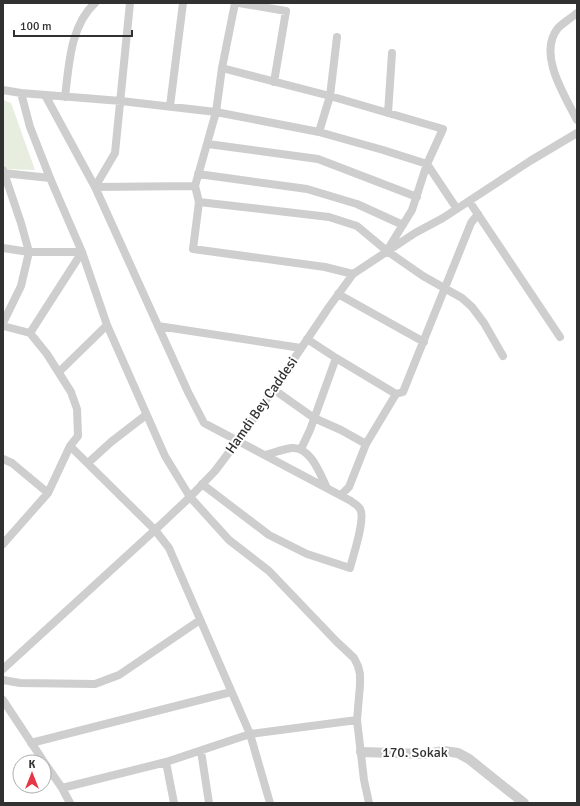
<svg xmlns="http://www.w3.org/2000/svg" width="580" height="806" viewBox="0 0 580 806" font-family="Signika,sans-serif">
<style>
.green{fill:#e7eee0}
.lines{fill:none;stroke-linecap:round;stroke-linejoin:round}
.minor{stroke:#cecece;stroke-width:8}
.tertiary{stroke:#cecece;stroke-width:10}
.labels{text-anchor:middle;stroke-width:4;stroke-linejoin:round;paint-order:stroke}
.street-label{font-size:14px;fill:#313131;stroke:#fff}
</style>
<rect width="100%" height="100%" fill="#fff"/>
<path class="green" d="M3,100L11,103L35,170L6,169L3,162Z"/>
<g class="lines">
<path class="minor" d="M235,3L222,68L216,112L195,186L199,202L193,249L325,267L353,274
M239,3L286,11L274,82
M577,13C571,18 563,23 558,28C537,54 565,96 577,120
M222,68L330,96L443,129L427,164L412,210L388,249
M3,90L21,93L121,101L216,112L319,132L383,150L427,164L457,209
M21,93L30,127L50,178L82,252L107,325L165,456L190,497L229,540L269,571L336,641L354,658L358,666L360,674V685L357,720L364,780L369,803
M45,95L95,187L188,392L204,423L351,501C353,503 359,506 360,509C366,518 353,556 350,568L307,554L269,535L202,484
M65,97C69,65 70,26 95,3
M170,106L183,3
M388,113L392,53
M319,132L330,96L337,37
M208,144L318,159L417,197
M3,170L21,223L29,252L21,286L3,323
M3,173L50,178
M198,174L307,189L357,204L403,225
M95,187L115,153L130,3
M95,187L195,186
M469,201L560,337
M199,202L329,217L357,226L387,251L423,276L462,298L472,307L484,323L503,356
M3,248L29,252H82
M338,294L424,342
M3,326L30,333L47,354L71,392L77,409L78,436L70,446L48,493L3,544
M158,326L301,348
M30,333L82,252
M307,339L336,358L396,394L403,392L471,223L478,214
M59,372L107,325
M273,389L314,418L341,430L366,444
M70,446L155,530L169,548L250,734L270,803
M301,449L310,430L336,358
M265,455C273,453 283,449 292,448C311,447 320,474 327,488
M3,459L12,463L48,493
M88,463L111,442L146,415
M341,495L349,487L366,444L396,394
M3,669L155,530L190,497L215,471L248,427L329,307L353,274L415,233L443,218L530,161L577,133
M3,680L20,683L95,684L119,675L200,620
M3,700L44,762
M31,743L231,692
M201,751L209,803
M44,762L62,788L70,803
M166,762L174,803
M62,788L166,762L250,734L357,720"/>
<path class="tertiary" d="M361,752L426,754L444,751L458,753L469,759L524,803"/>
</g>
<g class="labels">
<g class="street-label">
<text transform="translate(261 405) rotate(-55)" y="5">Hamdi Bey Caddesi</text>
<text x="415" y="757">170. Sokak</text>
</g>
</g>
<rect width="580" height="806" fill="none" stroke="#313131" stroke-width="8"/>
<g transform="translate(32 774)"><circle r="19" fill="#ffffff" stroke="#adadad"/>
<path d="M0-3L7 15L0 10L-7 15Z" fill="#e53745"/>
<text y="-6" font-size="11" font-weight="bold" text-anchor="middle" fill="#313131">K</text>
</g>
<path d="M14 30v6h118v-6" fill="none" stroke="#313131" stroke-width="2"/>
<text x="20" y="30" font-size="12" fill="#313131" stroke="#ffffff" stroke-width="3" paint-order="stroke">100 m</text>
</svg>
